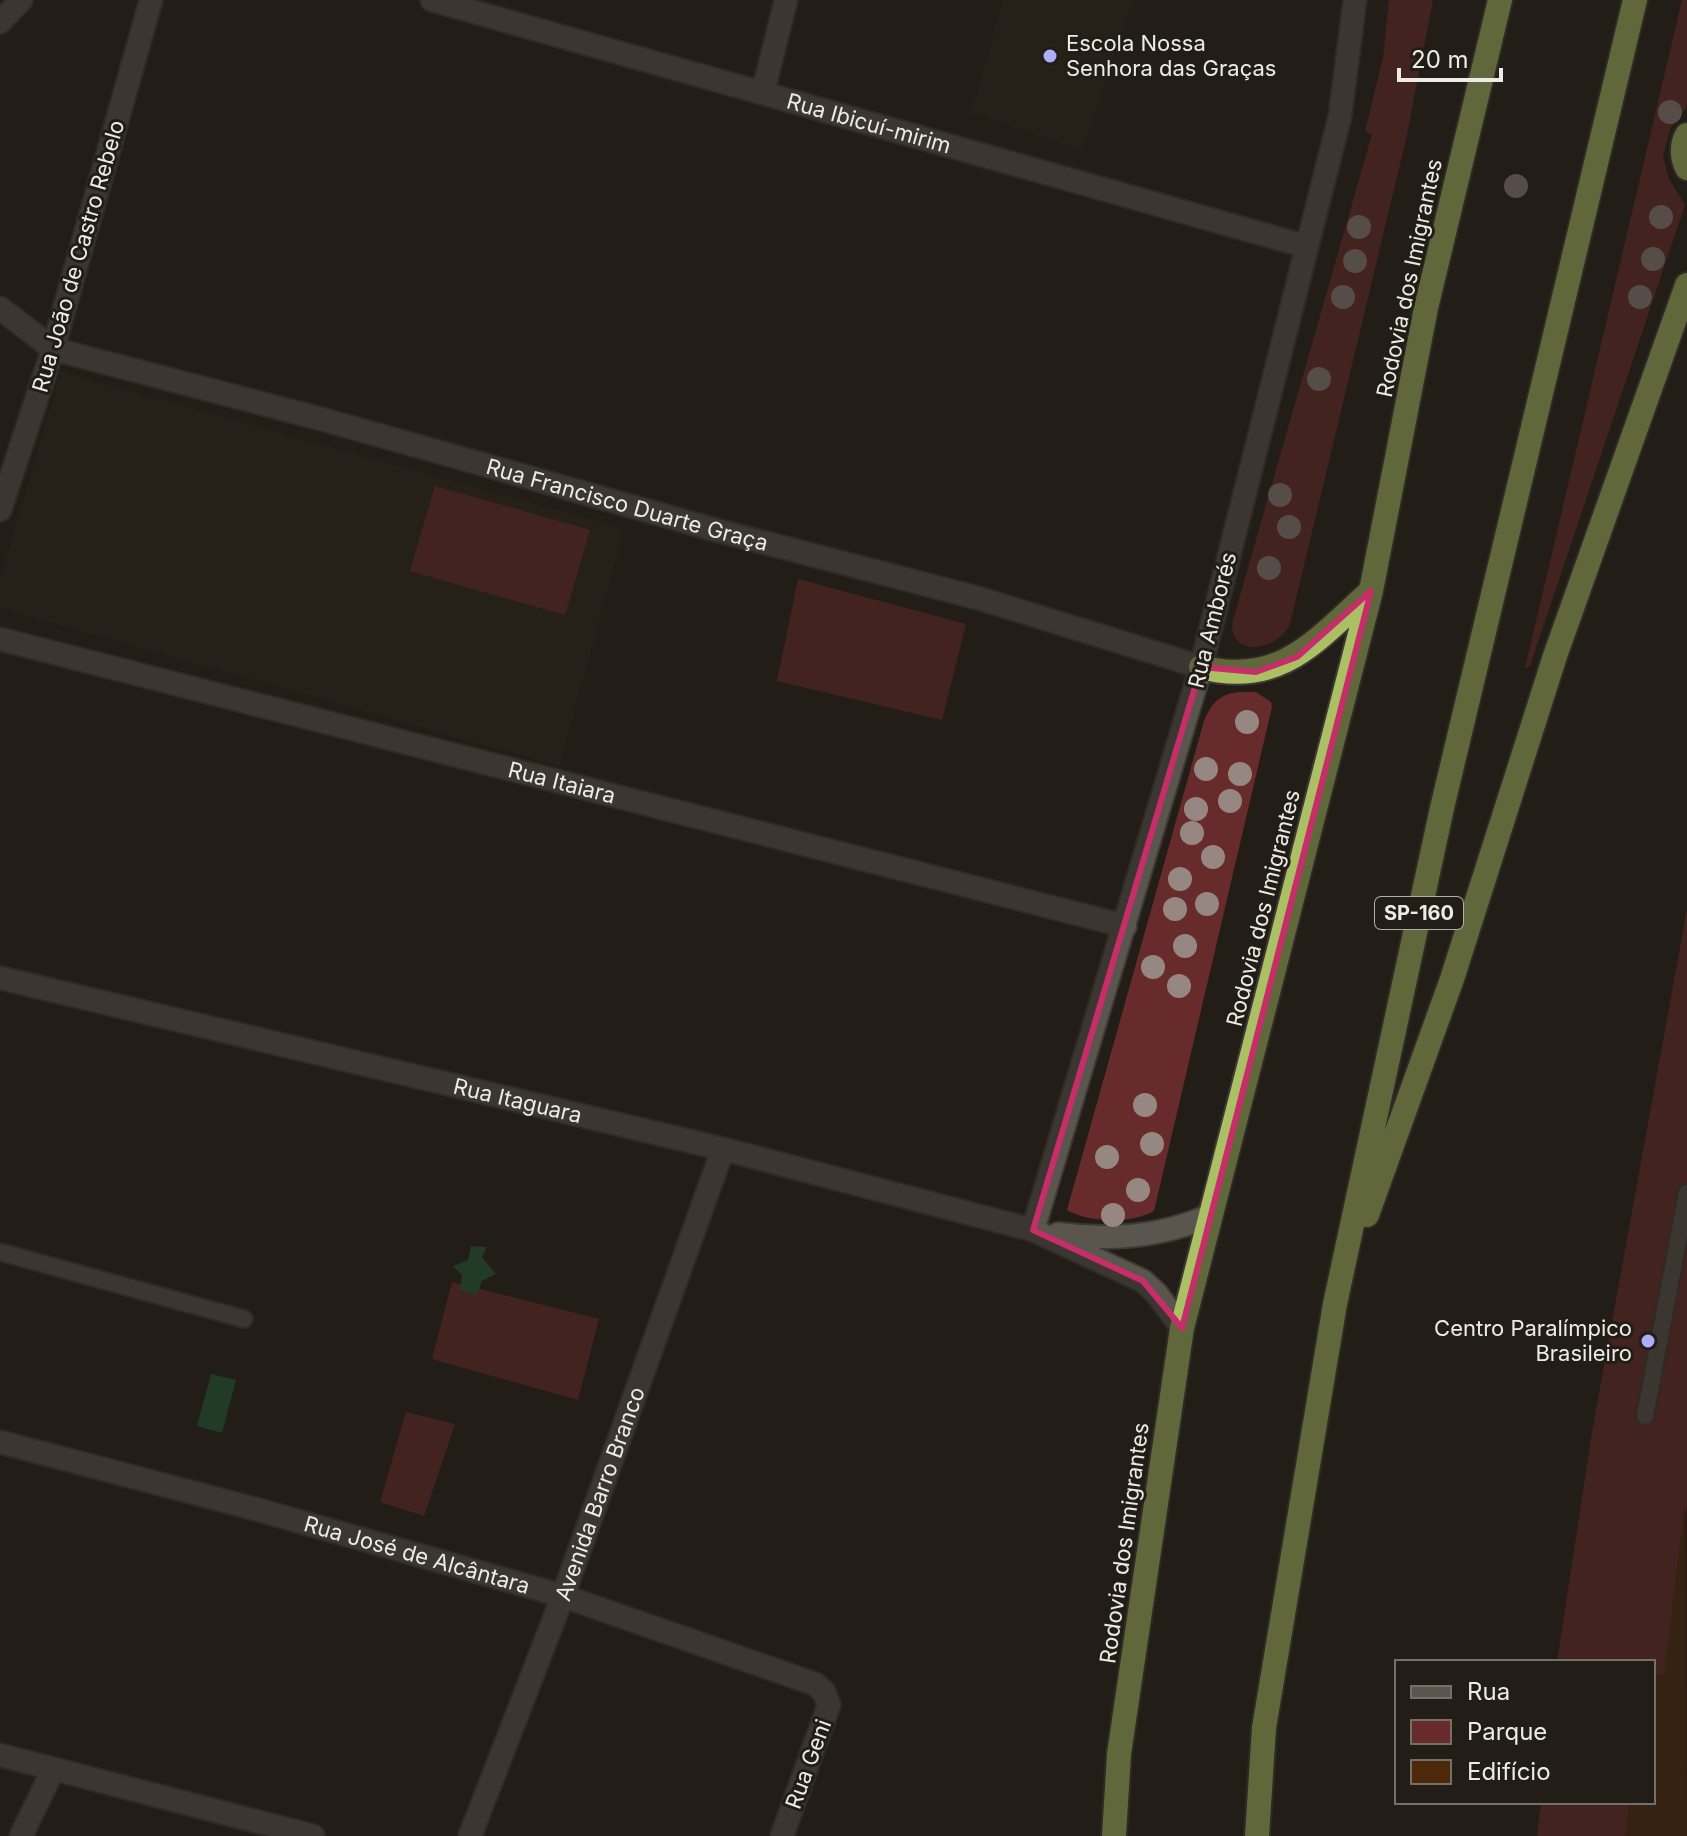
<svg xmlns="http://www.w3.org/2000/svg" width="1687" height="1836" viewBox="0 0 1687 1836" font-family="Inter,sans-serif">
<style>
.built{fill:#2c2619}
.green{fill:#682b2c}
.water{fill:#1f5f38}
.shadow{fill:#0007}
.building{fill:#4d280b}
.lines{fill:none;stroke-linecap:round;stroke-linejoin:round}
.service-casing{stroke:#3d3a35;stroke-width:20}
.minor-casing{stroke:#3d3a35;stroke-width:26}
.tertiary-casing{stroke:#3d3a35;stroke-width:26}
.motorway-casing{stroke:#3d3a35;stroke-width:28}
.service{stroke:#5a564e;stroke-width:16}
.minor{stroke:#5a564e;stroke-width:22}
.tertiary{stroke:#5a564e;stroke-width:22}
.motorway{stroke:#abc065;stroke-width:24}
.tree{fill:#978783}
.marked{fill:none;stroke:#c62d69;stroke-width:6;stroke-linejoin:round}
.poi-dot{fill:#acaffb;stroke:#221e17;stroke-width:3}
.labels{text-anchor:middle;stroke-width:6;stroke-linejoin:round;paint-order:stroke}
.shield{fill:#221e17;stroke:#b0aea8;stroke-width:2}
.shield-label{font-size:20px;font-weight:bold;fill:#edebe6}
.poi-label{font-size:22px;fill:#edebe6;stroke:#221e17;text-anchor:start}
.street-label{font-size:22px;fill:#edebe6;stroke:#221e17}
</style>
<rect width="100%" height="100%" fill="#221e17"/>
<path class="built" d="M1003,0H1132L1082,150L972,113Z
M61,372L624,529L559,766L0,608V581Z"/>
<path class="green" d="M1389,0H1433L1407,135L1290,624C1279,649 1232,660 1232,624L1372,134L1365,131L1383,58Z
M1682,0H1687V106L1670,129L1663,157L1669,179L1685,205L1530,666L1525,668Z
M435,486L590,530L565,615L410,571Z
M798,579L966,624L942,720L777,681Z
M1256,692L1271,702L1272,707L1154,1211C1130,1224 1090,1223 1067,1210L1204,721C1215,694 1229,691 1256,692Z
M1687,909V1836H1537L1541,1802H1653V1662H1557L1592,1432Z
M452,1282L599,1319L578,1400L432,1359Z
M406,1412L455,1424L424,1516L380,1502Z"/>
<path class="water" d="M471,1246L487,1247L482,1257L496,1274L482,1281L476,1295L460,1290L462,1275L453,1266L468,1260Z
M211,1374L236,1380L222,1433L197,1426Z"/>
<path class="shadow" d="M1687,1501V1836H1627L1631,1802H1653V1676L1666,1677Z"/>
<path class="building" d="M1685,1500L1687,1836H1625L1629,1802H1653V1674L1664,1675Z"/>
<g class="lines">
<g class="service-casing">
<path id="service" d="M0,1252L244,1319
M1645,1416L1687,1193"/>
</g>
<g class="minor-casing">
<g id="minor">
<path id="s1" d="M432,0L1305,246"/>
<path d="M0,22L21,0"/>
<path d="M763,92L786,0"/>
<path d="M0,510L53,349"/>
<path id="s2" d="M0,639L1125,926"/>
<path d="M1201,667L1340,116L1355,0"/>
<path id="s3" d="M0,978L723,1149L1033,1230"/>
<path id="s4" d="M0,1442L259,1510L563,1596L815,1684L824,1692L829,1705L782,1836"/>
<path d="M0,1755L313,1836"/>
<path d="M21,1836L53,1770"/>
<path id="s5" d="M470,1836L563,1596L723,1149"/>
</g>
</g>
<g class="tertiary-casing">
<g id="tertiary">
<path id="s6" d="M0,308L53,349L325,420L712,529L978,598L1201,667L1033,1230"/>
<path d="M53,349L151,0"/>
<path d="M1033,1230L1143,1281L1156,1293L1182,1328"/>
<path d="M1058,1234C1111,1241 1162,1237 1211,1215"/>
</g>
</g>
<g class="motorway-casing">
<path id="motorway" d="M1687,135C1681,145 1682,158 1687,168
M1201,667C1281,688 1317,639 1371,591
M1367,1215L1452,979L1555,656L1687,285
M1114,1836L1119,1754L1182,1328L1371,591L1426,308L1500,0
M1257,1836L1264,1728L1335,1304L1442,808L1635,0"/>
</g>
<use href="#service" class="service"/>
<use href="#minor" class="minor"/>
<use href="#tertiary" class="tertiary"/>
<use href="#motorway" class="motorway"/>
</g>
<g class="tree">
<circle cx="1670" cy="112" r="12"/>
<circle cx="1516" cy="186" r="12"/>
<circle cx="1661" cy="217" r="12"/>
<circle cx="1359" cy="227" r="12"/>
<circle cx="1653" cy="259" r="12"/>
<circle cx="1355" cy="261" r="12"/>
<circle cx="1343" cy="297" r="12"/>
<circle cx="1640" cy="297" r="12"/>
<circle cx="1319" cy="379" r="12"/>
<circle cx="1280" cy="495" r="12"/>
<circle cx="1289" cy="527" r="12"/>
<circle cx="1269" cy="568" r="12"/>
<circle cx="1247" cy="722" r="12"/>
<circle cx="1206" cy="769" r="12"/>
<circle cx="1240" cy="774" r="12"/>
<circle cx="1230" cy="801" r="12"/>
<circle cx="1196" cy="809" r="12"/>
<circle cx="1192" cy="833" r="12"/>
<circle cx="1213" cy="857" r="12"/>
<circle cx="1180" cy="879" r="12"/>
<circle cx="1207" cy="904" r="12"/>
<circle cx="1175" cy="909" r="12"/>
<circle cx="1185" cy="946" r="12"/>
<circle cx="1153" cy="967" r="12"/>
<circle cx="1179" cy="986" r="12"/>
<circle cx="1145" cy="1105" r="12"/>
<circle cx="1152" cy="1144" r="12"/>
<circle cx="1107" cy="1157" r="12"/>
<circle cx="1138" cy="1190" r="12"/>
<circle cx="1113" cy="1215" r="12"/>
</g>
<path d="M0 0H1687V1836H0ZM1371,591L1182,1328L1143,1281L1033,1230L1201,667L1256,672L1297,657Z" fill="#221e17" fill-opacity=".55" fill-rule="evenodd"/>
<path class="marked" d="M1371,591L1182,1328L1143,1281L1033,1230L1201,667L1256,672L1297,657Z"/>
<g class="poi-dot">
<circle cx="1050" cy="56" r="8"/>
<circle cx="1648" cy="1341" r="8"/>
</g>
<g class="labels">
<rect class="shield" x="1375" y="897" width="88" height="32" rx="6"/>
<g class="shield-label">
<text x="1419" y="920">SP-160</text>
</g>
<g class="poi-label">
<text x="1066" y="51">Escola Nossa<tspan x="1066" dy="25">Senhora das Graças</tspan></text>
<text x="1632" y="1336" text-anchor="end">Centro Paralímpico<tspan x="1632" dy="25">Brasileiro</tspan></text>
</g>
<g class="street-label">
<text dy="8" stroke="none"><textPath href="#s1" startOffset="454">Rua Ibicuí-mirim</textPath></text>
<text transform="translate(78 256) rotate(-74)" y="8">Rua João de Castro Rebelo</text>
<text transform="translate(1409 278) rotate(-78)" y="8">Rodovia dos Imigrantes</text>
<text dy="8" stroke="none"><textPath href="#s6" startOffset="662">Rua Francisco Duarte Graça</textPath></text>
<text transform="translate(1212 620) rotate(-76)" y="8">Rua Amborés</text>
<text dy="8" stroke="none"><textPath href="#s2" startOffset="580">Rua Itaiara</textPath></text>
<text transform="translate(1263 908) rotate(-76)" y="8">Rodovia dos Imigrantes</text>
<text dy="8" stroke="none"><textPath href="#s3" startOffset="532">Rua Itaguara</textPath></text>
<text dy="8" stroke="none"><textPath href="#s5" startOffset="366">Avenida Barro Branco</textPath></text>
<text transform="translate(1124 1543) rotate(-82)" y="8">Rodovia dos Imigrantes</text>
<text dy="8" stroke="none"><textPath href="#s4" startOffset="432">Rua José de Alcântara</textPath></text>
<text transform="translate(808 1764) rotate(-70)" y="8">Rua Geni</text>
</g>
</g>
<rect x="1395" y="1660" width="260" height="144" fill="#221e17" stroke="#73706a" stroke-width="2"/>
<rect x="1411" y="1686" width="40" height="12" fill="#5a564e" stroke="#73706a" stroke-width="2"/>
<text x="1467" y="1700" font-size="24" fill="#edebe6">Rua</text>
<rect x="1411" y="1720" width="40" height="24" fill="#682b2c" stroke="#73706a" stroke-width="2"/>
<text x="1467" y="1740" font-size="24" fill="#edebe6">Parque</text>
<rect x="1411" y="1760" width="40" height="24" fill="#4d280b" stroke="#73706a" stroke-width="2"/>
<text x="1467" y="1780" font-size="24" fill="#edebe6">Edifício</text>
<path d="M1399 68v12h102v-12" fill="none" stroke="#edebe6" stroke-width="4"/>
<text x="1411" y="68" font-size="24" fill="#edebe6" stroke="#221e17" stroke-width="6" paint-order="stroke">20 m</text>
</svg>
